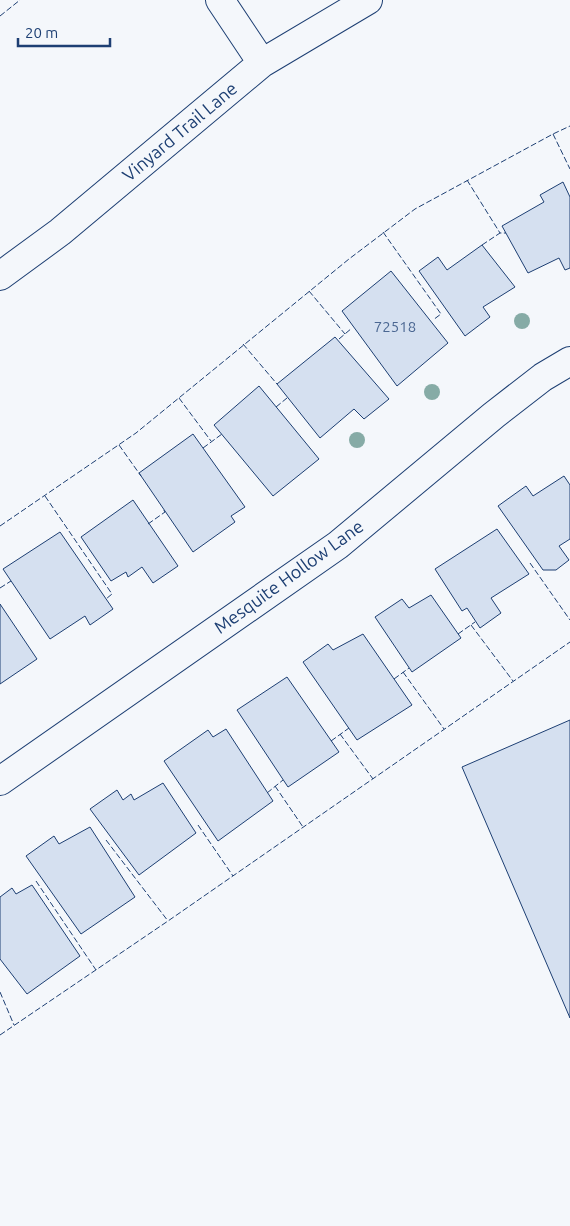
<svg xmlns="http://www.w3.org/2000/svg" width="570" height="1226" viewBox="0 0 570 1226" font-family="Ubuntu,sans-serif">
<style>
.building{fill:#d5e0f0;stroke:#1d3f73}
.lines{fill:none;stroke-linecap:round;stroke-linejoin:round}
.minor-casing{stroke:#1d3f73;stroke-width:30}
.minor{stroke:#f4f7fb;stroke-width:28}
.fence{stroke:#1d3f73;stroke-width:1;stroke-dasharray:6 2.5;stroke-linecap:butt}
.tree{fill:#86aba6}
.labels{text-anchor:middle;stroke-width:4;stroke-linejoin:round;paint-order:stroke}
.number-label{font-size:15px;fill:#4b6792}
.street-label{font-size:18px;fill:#1d3f73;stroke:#f4f7fb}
</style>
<rect width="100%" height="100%" fill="#f4f7fb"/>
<path class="building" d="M563,182L570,197V268L565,270L559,258L528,273L502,226L544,202L540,195Z
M482,245L515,287L483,307L490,317L465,336L419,271L438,257L447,270Z
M391,271L448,343L397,386L342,311Z
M335,337L389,399L364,419L354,409L320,438L277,384Z
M259,386L319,459L273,496L214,425Z
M193,434L245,507L231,516L235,522L193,552L139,473Z
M564,476L570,485V539L559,546L569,560L556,570H543L498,506L526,486L533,496Z
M133,500L178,566L153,583L142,567L128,577L126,572L111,581L81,537Z
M497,529L529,574L491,598L501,613L480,628L467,608L462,611L435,569Z
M60,532L113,609L90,625L85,616L50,639L3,569Z
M431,595L461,638L412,672L375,617L402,599L409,608Z
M0,604L37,659L0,684Z
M363,634L412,705L357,740L303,662L328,644L333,650Z
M287,677L339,752L288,787L237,710Z
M570,720V1018L462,767Z
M226,729L273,801L218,841L164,761L208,730L213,737Z
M163,783L196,833L139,875L90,809L117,790L123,800L131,794L134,800Z
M90,827L135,897L81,934L26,856L54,836L59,844Z
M32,885L80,956L27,994L0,959V897L12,888L16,894Z"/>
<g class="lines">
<g class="minor-casing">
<path id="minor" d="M220,0L262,63
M0,276L60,232L262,63L368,0
M0,781L338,545L494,415L543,377L570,361"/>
</g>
<use href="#minor" class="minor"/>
<path class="fence" d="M0,16L20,0
M553,134L570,169
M467,180L500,233
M383,232L441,314L433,320
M482,245L500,233H506
M309,291L345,334
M339,339L352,328
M243,344L277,384
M179,398L211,441
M276,407L287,398
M119,445L141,476
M203,448L222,434
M45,496L112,594L106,599
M148,524L165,512L163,509
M0,526L136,433L349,259L415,209L553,134L570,126
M530,563L570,620
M0,588L11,581
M471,625L513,681
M458,634L475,622
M403,672L444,729
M394,679L409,668
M340,734L373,779
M331,741L349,728
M275,786L303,827
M267,793L283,780
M198,825L233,876
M106,840L168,921
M36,881L96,970
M0,992L14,1025
M0,1035L168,921L570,642"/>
</g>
<g class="tree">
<circle cx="522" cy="321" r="8"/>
<circle cx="432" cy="392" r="8"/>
<circle cx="357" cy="440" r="8"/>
</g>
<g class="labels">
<g class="number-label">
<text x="395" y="332">72518</text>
</g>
<g class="street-label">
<text transform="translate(180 132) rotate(-40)" y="6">Vinyard Trail Lane</text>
<text transform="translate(289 577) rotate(-36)" y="6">Mesquite Hollow Lane</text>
</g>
</g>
<path d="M18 38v8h92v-8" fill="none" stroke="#1d3f73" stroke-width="2.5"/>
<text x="25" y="38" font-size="15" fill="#1d3f73" stroke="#f4f7fb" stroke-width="4" paint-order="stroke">20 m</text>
</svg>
